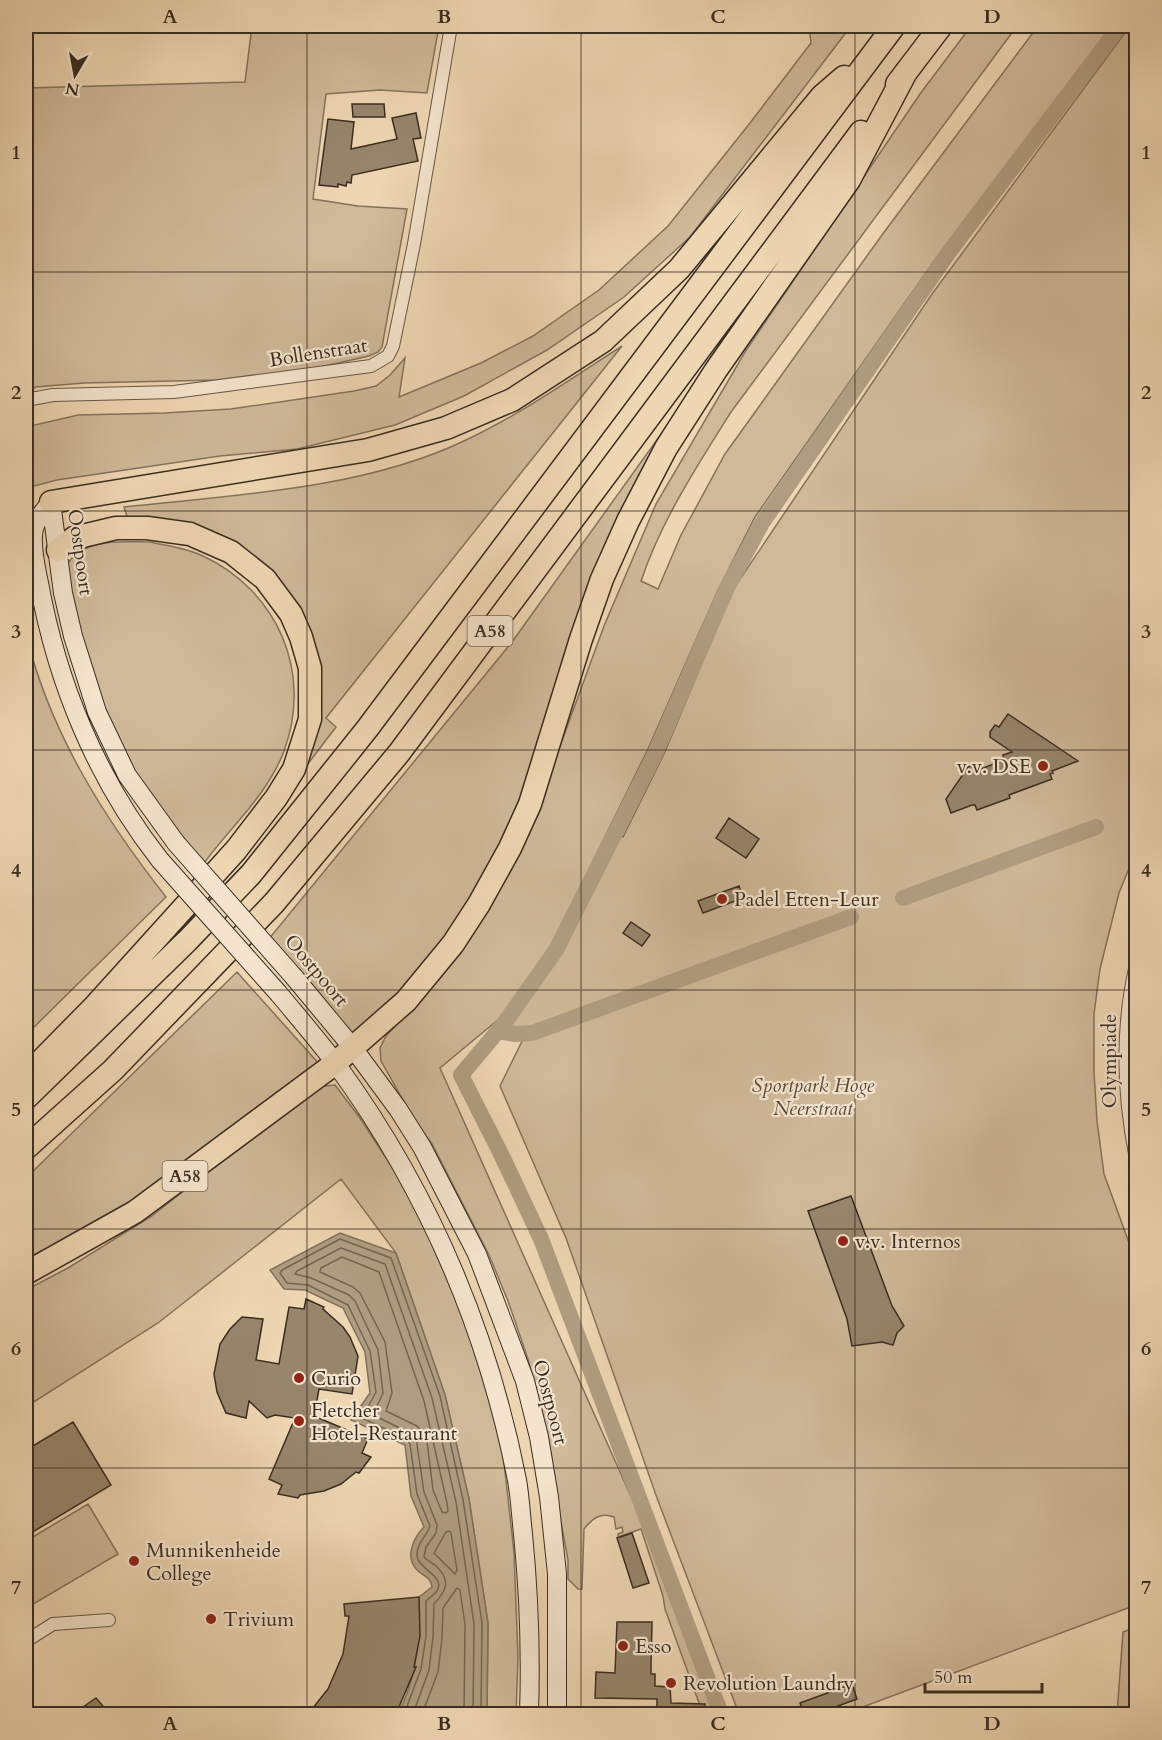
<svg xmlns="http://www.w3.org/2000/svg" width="1162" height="1740" viewBox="0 0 1162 1740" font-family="Cardo,serif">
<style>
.green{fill:#cfb999;stroke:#84735d;stroke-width:1.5}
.water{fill:#b09d81;stroke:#80705b;stroke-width:1.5}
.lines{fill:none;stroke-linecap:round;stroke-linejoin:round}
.shore{stroke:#746551;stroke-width:1.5}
.canal{stroke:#b09d81;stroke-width:16}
.building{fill:#97856c;stroke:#392d21;stroke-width:1.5}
.minor-casing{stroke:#665745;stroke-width:14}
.secondary-casing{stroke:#392d21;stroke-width:20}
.motorway-casing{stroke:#392d21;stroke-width:25}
.minor{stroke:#f4e4cd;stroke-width:12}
.secondary{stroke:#f4e4cd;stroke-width:18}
.motorway{stroke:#eed6b2;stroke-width:22}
.secondary-bridge-casing{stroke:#392d21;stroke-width:20;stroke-linecap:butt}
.secondary-bridge{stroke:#f4e4cd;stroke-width:18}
.grid{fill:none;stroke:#392d21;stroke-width:1.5;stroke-opacity:0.55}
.poi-dot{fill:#8f2418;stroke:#f4e4cd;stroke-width:2}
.labels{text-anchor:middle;stroke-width:4.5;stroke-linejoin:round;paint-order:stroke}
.shield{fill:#f4e4cd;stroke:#716455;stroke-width:1.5}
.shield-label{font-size:18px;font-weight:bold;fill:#392d21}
.street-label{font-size:20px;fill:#392d21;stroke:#f4e4cd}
.poi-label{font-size:20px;fill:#392d21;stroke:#f4e4cd;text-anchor:start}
.park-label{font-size:20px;font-style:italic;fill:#574939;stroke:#f4e4cd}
.neatline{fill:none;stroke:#392d21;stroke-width:2}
.grid-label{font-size:20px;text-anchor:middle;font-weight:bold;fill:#392d21}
</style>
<rect width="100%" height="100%" fill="#eed6b2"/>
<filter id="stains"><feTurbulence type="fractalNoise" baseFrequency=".00333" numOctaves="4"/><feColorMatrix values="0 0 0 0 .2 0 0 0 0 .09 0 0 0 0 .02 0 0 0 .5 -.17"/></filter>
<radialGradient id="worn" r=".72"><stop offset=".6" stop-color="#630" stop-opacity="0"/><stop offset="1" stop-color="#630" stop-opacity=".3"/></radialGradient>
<path class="green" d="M252,26H439L427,93L380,90L326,94L313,199L358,206L407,209L382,347L378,352L369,356L289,374L217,380L84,383L36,387L26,392V88L245,82Z
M809,26H851L690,237L624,297L547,350L464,396L395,425L297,449L220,456L57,480L26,488V427L78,415L164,413L231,409L354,391L376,386L390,375L405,358L399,397L481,363L533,336L599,290L668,226L750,123L811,43Z
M971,26H1017L731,412C697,466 661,521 641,581L658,589L681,535L725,454L882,235L1038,26H1112L934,261L755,517L718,590L647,751L544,961L499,1019L440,1068L645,1528L715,1714H703L665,1609L663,1596L641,1529L618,1537V1534L623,1532L622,1527L616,1529L614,1517C600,1512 593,1518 584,1529L582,1589H578L568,1579V1560L538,1398L528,1359L508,1301L489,1255L432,1144L415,1121L381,1061L380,1048L386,1036L440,978L465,943L537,809L604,626L656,504L745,352L920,94Z
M1130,26H1136V851L1119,893L1100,969L1094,1014V1072L1097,1121L1104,1174L1136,1262V1605L844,1714H739L657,1498L566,1238L500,1086L528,1029H513L507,1025V1020L551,965L616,834L623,837L664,754L732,591L932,294Z
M622,346L326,718L336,727L291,786L317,680L258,566L128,520L124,507C235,495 365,489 466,440C521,414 571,379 622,346Z
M707,370L670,432L495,866L420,972L353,1037L268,940L512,642Z
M150,542C168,546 187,548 203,556C278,591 313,673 284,751C267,796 230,827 202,866L143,787L114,733L79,638L66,566C84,537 120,542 150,542Z
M26,634C50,733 104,818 166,897L26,1035V862L28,855L26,822Z
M237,972L320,1065L158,1189L26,1263V1178Z
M335,1085L360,1118L403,1184L442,1258L480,1364L502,1445L514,1552L518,1657L516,1714H487L488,1623L469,1499L445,1395L396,1253L341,1179L158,1323L26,1407V1290L68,1268L152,1216L315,1087Z
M88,1504L118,1554L30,1606L26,1599V1541Z
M1136,1627V1714H1117L1123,1632Z"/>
<path class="water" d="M340,1233L396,1253L445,1395L469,1499L488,1623L487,1714H398C416,1679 421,1639 419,1597L432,1587C431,1577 423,1576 417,1570C404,1557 414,1537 424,1527L411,1496L405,1445L351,1420L370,1393L365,1352L343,1308L305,1290L284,1289L270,1270Z"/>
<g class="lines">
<path class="shore" d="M342,1257L379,1272L424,1401L447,1503L448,1511L446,1513L442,1512L433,1490L427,1441L425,1435L417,1426L386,1411L392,1393L385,1342L360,1293L353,1287L320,1272L321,1268Z
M449,1531L451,1533L457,1570L455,1574L434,1553L446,1532Z
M404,1714L421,1669L426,1636V1601C429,1598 434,1595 437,1591C446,1576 418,1569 417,1556C416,1544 427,1536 430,1526L417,1494L410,1444L407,1439L362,1418L376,1392L370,1351L348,1305L308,1285L287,1283L280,1273L282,1270L340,1239L391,1258L440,1396L463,1500L482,1623L481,1714
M413,1714L429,1670L433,1637L434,1604C446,1591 452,1581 436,1566C432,1563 428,1561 424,1557L426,1547L436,1533L437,1525L424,1492L416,1438L410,1433L373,1415L383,1393L378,1350L355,1301L349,1295L311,1278L295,1274L297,1271L341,1248L385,1264L432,1398L456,1502L474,1624L473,1714
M422,1714L438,1672L442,1638L443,1608L457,1588L460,1590L465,1625L464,1714"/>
<path class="canal" d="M903,898L1096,827
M498,1031L515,1034L532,1033L851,917
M721,1714L541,1239L502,1156L461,1075L503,1025L556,950L654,756L727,588L762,523L949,252L1120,26"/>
</g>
<path class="building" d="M352,104H384L385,117H353Z
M416,113L421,138L413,139L418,161L352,175L351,183L347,182L346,186L338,184V187L319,185L328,119L354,122L351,149L397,139L392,118Z
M1008,714L1078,761L1052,771L1053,773L1050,774L1052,779L1009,795L1010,798L977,810L975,805H972L951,813L946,799L968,767L979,763L981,769L1004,760L1003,755L1012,752L990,737V732L995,725L999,727Z
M729,818L759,839L746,858L716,838Z
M739,886L743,898L703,913L698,901Z
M631,922L650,935L642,946L623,933Z
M851,1196L892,1306L904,1326L897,1333L893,1345L882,1342L852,1346L847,1319L808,1211Z
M306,1299L324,1307L323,1309L343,1327L350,1337L358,1356L352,1394L319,1389L314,1416L368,1439L362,1453L371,1457L359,1473L356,1472L341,1484L324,1491L300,1495L298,1498L278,1494L282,1485L269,1479L295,1418L275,1415L267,1418L249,1401L246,1418L226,1413L217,1392L214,1374L220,1344L230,1329L242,1317L263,1319L256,1360L279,1364L289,1307L304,1309Z
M73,1422L111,1485L26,1536V1450Z
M632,1533L649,1583L633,1588L617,1538Z
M419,1597L420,1636L414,1667H416L396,1714H308L328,1689L343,1654L349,1616H345L344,1604Z
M617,1622H652L651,1665V1674H655V1686L670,1687L671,1703L705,1704V1714H657V1699L595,1698L596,1672L615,1673Z
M852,1684L857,1699L816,1714H804L800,1703Z
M96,1698L110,1714H73Z"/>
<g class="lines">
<g class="minor-casing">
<path id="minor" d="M26,400L53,395L174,392L371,366L388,356L393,346L414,244L451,26
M1136,964C1121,1028 1123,1095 1136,1159
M26,1641L53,1624L109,1620"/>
</g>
<g class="secondary-casing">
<path id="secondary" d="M51,502C45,510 36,519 34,529C30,544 36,568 39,583C57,683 97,780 160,860
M51,502L63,593L73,636L97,712L127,775L176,843
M294,977L353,1048L398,1109L422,1147L477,1254L525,1381L539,1437L549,1497L557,1574V1714
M279,994C298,1017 318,1040 336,1064C428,1190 487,1327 517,1480C520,1497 521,1516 523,1534C529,1594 531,1654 529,1714"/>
</g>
<g class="motorway-casing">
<path id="motorway" d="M897,84L941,26
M51,502L368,450L446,428L512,400L603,341L679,269L822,96L844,77
M26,1076L95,1006L236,850L276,798L294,769L310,719V668L301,637L291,614L265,579L231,552L190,534L147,528H116L74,538L58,550
M26,1098L187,941L251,874L367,729L894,26
M26,1148L113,1070L274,903L399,753L861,132
M26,1273L135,1212L333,1065L406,1001L453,944L479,904L510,848L530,804L581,639L602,579L628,521L666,448L716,370L849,180L906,72"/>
</g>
<use href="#minor" class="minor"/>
<use href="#secondary" class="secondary"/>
<use href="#motorway" class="motorway"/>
<g class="secondary-bridge-casing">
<path id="secondary-bridge" d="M176,843L294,977
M160,860L279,994"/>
</g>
<use href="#secondary-bridge" class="secondary-bridge"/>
</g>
<path class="grid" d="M307,26V1714M581,26V1714M855,26V1714M26,272H1136M26,511H1136M26,750H1136M26,990H1136M26,1229H1136M26,1468H1136"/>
<g class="poi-dot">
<circle cx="1043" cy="766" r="6"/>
<circle cx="722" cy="899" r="6"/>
<circle cx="843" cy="1241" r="6"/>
<circle cx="299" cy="1378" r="6"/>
<circle cx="299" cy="1421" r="6"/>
<circle cx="134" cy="1561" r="6"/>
<circle cx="211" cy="1619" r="6"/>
<circle cx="623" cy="1646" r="6"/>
<circle cx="671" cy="1683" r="6"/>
</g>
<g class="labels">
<g class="shield">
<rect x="467.5" y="616" width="45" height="30" rx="4.5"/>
<rect x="162.5" y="1161" width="45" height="30" rx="4.5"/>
</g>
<g class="shield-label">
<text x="490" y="637">A58</text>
<text x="185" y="1182">A58</text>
</g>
<g class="street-label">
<text transform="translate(318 352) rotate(-9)" y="7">Bollenstraat</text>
<text transform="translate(81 552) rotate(82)" y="7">Oostpoort</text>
<text transform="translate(317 970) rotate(50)" y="7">Oostpoort</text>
<text transform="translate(1109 1061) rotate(-90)" y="7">Olympiade</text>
<text transform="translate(551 1402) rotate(75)" y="7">Oostpoort</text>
</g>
<g class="poi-label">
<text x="1031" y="773" text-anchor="end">v.v. DSE</text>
<text x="734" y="906">Padel Etten-Leur</text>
<text x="855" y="1248">v.v. Internos</text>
<text x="311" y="1385">Curio</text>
<text x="311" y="1417">Fletcher<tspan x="311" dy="23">Hotel-Restaurant</tspan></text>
<text x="146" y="1557">Munnikenheide<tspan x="146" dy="23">College</tspan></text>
<text x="223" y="1626">Trivium</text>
<text x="635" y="1653">Esso</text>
<text x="683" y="1690">Revolution Laundry</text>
</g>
<g class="park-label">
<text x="813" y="1092">Sportpark Hoge<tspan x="813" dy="23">Neerstraat</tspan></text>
</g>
</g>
<rect width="1162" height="1740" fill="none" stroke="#eed6b2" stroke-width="66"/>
<g transform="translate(75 75) rotate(190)" stroke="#f4e4cd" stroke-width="4.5" paint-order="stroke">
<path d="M0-4.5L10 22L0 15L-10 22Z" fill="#392d21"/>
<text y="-9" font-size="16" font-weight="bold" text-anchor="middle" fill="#392d21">N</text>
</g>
<path d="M925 1683v9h117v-9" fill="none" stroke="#392d21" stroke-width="3"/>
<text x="934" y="1683" font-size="18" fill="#392d21" stroke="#f4e4cd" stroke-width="4.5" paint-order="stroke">50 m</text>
<rect x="33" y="33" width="1096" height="1674" class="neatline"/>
<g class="grid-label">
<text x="170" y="23">A</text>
<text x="444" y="23">B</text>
<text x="718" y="23">C</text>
<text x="992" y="23">D</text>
<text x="16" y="159">1</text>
<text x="1146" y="159">1</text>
<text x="16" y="399">2</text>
<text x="1146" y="399">2</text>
<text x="16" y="638">3</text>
<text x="1146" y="638">3</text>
<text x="16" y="877">4</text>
<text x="1146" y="877">4</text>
<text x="16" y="1116">5</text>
<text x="1146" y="1116">5</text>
<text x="16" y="1355">6</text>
<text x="1146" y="1355">6</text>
<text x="16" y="1594">7</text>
<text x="1146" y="1594">7</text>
<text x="170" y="1730">A</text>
<text x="444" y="1730">B</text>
<text x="718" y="1730">C</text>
<text x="992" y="1730">D</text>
</g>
<rect width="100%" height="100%" filter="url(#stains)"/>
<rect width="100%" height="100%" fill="url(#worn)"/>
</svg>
